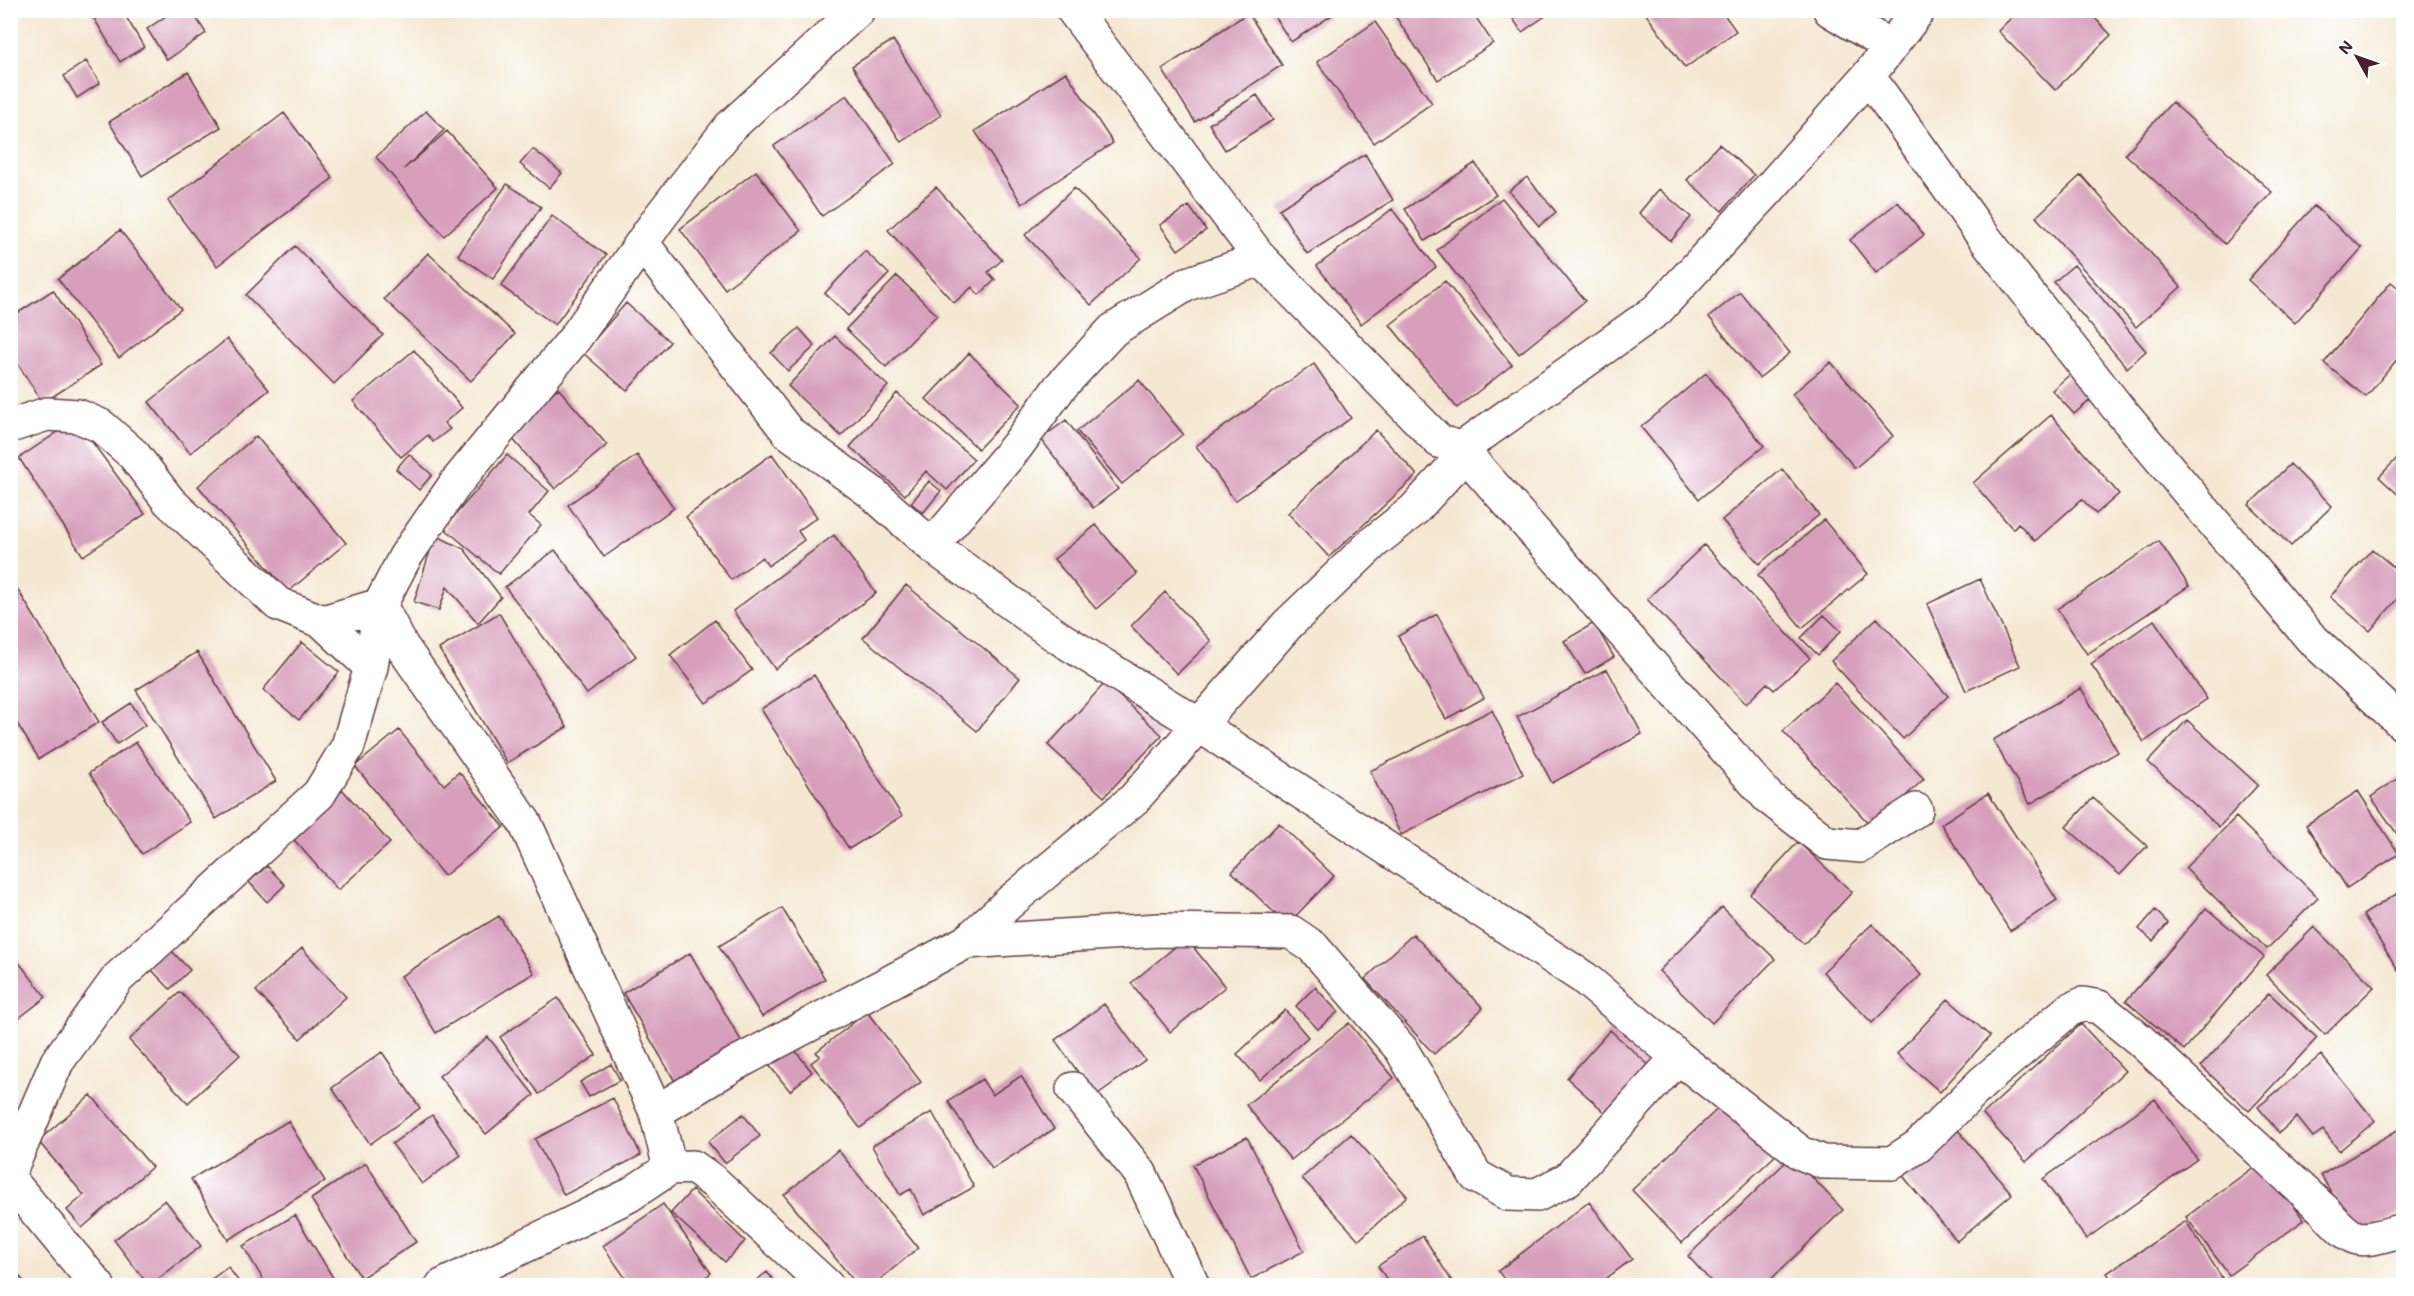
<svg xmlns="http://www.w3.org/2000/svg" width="2414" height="1296" viewBox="0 0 2414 1296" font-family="Mali,sans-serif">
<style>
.building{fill:#d79fbc}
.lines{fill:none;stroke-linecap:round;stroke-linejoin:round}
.minor-casing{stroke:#643d44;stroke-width:36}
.minor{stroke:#fff;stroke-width:33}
</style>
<rect width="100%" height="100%" fill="#fff"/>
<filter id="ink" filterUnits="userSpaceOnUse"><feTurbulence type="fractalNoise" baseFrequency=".0167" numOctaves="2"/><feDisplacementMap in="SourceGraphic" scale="12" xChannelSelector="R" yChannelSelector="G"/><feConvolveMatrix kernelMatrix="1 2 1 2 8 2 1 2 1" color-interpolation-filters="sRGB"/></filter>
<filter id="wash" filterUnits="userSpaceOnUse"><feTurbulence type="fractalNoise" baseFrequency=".008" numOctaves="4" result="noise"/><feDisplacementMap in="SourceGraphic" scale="24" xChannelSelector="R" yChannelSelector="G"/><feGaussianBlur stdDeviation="1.35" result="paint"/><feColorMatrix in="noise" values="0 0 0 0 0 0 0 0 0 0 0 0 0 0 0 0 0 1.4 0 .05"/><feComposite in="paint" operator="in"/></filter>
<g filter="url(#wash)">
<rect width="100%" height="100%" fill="#f4e8d2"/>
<g id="blocks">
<path class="building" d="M89,10H122L144,47L120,62Z
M175,10H191L206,33L167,60L147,29Z
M1270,10H1340L1291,42Z
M1391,10H1471L1493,43L1438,80Z
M1507,10H1554L1522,32Z
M1643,10H1721L1736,31L1685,68Z
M2019,10H2087L2111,35L2055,90L1998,31Z
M1248,13L1282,65L1195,122L1162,69Z
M1375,22L1432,103L1374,143L1317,62Z
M893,40L941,115L901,142L852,66Z
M86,61L100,83L77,98L64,76Z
M188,72L221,127L142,176L109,122Z
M1066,72L1113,143L1022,204L975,131Z
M847,95L895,164L822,216L774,146Z
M1257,95L1273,120L1225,150L1209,124Z
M2172,102L2272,192L2225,244L2125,154Z
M426,111L444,130L404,169L447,131L498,188L444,236L376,157Z
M284,113L333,178L217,266L168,201Z
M1719,144L1754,175L1722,211L1687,180Z
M533,149L562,173L549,188L520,164Z
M1365,154L1393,200L1307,254L1279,209Z
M1475,163L1496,195L1425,241L1405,209Z
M756,171L801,231L725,289L680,229Z
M2081,175L2181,287L2136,327L2036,217Z
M1527,177L1556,212L1539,226L1509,191Z
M507,184L541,207L493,279L458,255Z
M936,187L1002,260L988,272L995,280L979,295L972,287L954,303L888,230Z
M1074,188L1141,258L1091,305L1025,235Z
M1659,189L1691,217L1671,241L1639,213Z
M1502,198L1585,301L1519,354L1437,250Z
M1898,202L1924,235L1876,273L1850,240Z
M1189,206L1206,230L1178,250L1160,225Z
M2314,206L2362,248L2295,323L2248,280Z
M1392,209L1436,267L1361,324L1317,266Z
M552,216L606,255L555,325L501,286Z
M120,230L181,309L119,358L58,279Z
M295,246L383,335L334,384L246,295Z
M865,251L889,274L848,316L825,293Z
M428,253L515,334L471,381L384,299Z
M2074,265L2146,351L2127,368L2054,282Z
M897,276L937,315L886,367L846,329Z
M1445,281L1512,365L1457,408L1390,325Z
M2391,282L2404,292V351L2366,397L2324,363Z
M53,290L101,365L43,403L10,352V318Z
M1740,292L1790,353L1759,378L1709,317Z
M626,303L670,342L627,391L583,353Z
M799,328L815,346L788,371L771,353Z
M835,336L888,386L841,436L788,386Z
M227,339L269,390L190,453L149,402Z
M414,350L462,408L444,423L450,429L433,442L428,435L401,457L353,401Z
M969,353L1021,404L978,449L926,399Z
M1831,362L1893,436L1855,468L1792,394Z
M1314,364L1351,418L1235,501L1196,446Z
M2074,371L2095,396L2074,414L2052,390Z
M1706,373L1764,446L1699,499L1641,427Z
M1139,380L1183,434L1122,484L1077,431Z
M558,388L607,445L555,489L507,432Z
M897,393L974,459L947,490L926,471L905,495L850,447Z
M2051,415L2119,494L2096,514L2082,499L2035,541L2018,523L2013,529L1973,483Z
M76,420L145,514L83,556L19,458Z
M1066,420L1118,489L1093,508L1041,439Z
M1376,430L1417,475L1329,557L1288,513Z
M256,436L346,543L288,592L198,486Z
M2404,451V500L2379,477Z
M409,454L432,475L419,490L396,469Z
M772,454L817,517L798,531L804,540L768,566L762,557L731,580L686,517Z
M507,455L549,491L529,515L541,525L499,574L444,528Z
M637,455L674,508L604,557L568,505Z
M2290,464L2332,506L2291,546L2249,505Z
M1782,469L1819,515L1759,564L1722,520Z
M929,481L941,491L923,513L911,503Z
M1824,520L1868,574L1802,628L1758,575Z
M1096,525L1137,574L1096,609L1054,559Z
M435,535L464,549L501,597L478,623L447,587L439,610L414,602Z
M834,535L876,593L775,669L733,611Z
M2159,541L2189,586L2087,654L2057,609Z
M1704,545L1810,658L1774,690L1767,683L1746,704L1647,599Z
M2372,549L2404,576V591L2370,631L2330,597Z
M555,550L636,656L587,694L505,587Z
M10,577L99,722L39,759L10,712Z
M1980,579L2020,666L1966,691L1927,604Z
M906,585L1020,678L977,731L863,638Z
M1165,592L1211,641L1177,674L1131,626Z
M499,613L567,727L507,763L439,649Z
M1437,614L1484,698L1446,719L1398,636Z
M1824,615L1841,631L1818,655L1801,638Z
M1877,618L1948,696L1903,739L1831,661Z
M715,620L752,670L706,703L670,655Z
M2154,620L2207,699L2144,742L2091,664Z
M1594,623L1614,657L1585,674L1564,641Z
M302,642L339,672L299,720L263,690Z
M197,652L276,781L216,819L136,690Z
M1607,669L1642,734L1552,783L1517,717Z
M814,675L902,816L849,849L761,709Z
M1105,683L1162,735L1104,797L1048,745Z
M1835,683L1924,779L1872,827L1783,731Z
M2081,688L2118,752L2030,804L1993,740Z
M131,703L145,725L117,744L102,722Z
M1492,710L1523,774L1401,835L1370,771Z
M2187,720L2258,785L2219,827L2148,762Z
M399,730L444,785L459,772L504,827L444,876L355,766Z
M136,742L190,822L142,854L89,773Z
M2404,774V844L2371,797Z
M340,787L390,843L338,890L289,834Z
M2358,791L2399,854L2347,888L2306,825Z
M1988,793L2057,900L2010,931L1941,824Z
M2093,798L2147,846L2120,875L2066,827Z
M2236,817L2318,898L2267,949L2185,868Z
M1279,823L1334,876L1287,925L1232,872Z
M1798,842L1852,892L1804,944L1750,894Z
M267,866L285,885L267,902L249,882Z
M2404,889V971L2400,973L2363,915Z
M1722,907L1775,959L1712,1023L1659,971Z
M782,908L825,979L762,1017L719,946Z
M2206,908L2264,957L2184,1050L2126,1001Z
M2155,910L2168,923L2153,941L2139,929Z
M499,916L534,973L436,1033L401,976Z
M1872,924L1921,975L1872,1023L1823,972Z
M2314,927L2374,987L2325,1035L2266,975Z
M1413,934L1483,1008L1434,1054L1365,979Z
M1186,938L1225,987L1170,1032L1131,983Z
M165,944L190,970L170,989L145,963Z
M302,948L346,997L300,1039L256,991Z
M10,951L46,997L10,1025Z
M690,953L743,1044L676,1083L623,993Z
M1315,987L1338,1012L1318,1029L1296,1006Z
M180,992L240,1055L188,1103L129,1040Z
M2269,993L2317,1038L2249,1111L2201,1066Z
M558,998L596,1055L539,1094L500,1037Z
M1948,999L1990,1036L1940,1092L1897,1054Z
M1104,1004L1145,1060L1095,1096L1055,1040Z
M1285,1010L1308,1037L1260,1080L1237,1054Z
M867,1012L921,1082L860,1128L811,1063L820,1056L816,1052Z
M1349,1023L1394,1078L1291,1160L1246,1105Z
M2081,1024L2125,1071L2026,1162L1983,1114Z
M1610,1030L1653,1069L1610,1117L1567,1078Z
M488,1037L534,1095L486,1134L439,1076Z
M791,1045L812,1072L790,1091L768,1064Z
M382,1052L420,1108L370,1144L332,1088Z
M2321,1055L2375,1121L2339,1151L2323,1130L2313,1137L2297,1117L2279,1133L2258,1107Z
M611,1064L620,1080L589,1097L580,1082Z
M1021,1076L1054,1129L992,1169L948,1101L982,1079L992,1095Z
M91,1095L152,1167L82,1228L67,1210L84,1195L38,1141Z
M613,1098L641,1155L564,1195L535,1139Z
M1729,1098L1779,1152L1682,1243L1632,1190Z
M2155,1099L2197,1159L2086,1239L2043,1179Z
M932,1112L974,1187L924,1215L911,1189L900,1195L872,1146Z
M743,1114L760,1136L725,1163L708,1142Z
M432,1115L461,1155L422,1184L392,1144Z
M288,1121L325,1181L228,1240L191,1179Z
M1953,1124L2012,1194L1957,1241L1898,1170Z
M2404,1126V1210L2357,1237L2321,1175Z
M1351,1134L1407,1196L1359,1240L1302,1178Z
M1247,1137L1304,1251L1251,1279L1193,1165Z
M838,1150L918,1248L872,1286H858L784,1195Z
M1792,1156L1843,1210L1764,1286H1715L1688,1256Z
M2262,1161L2304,1220L2229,1275L2186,1217Z
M366,1163L416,1242L361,1278L311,1199Z
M692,1190L745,1241L725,1262L671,1213Z
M165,1200L201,1246L149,1286L114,1240Z
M1589,1202L1632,1259L1596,1286H1509L1498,1271Z
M663,1204L711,1273L693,1286H631L603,1246Z
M295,1215L338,1286H267L243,1246Z
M2186,1221L2224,1281L2218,1286H2115L2107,1273Z
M1423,1236L1455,1286H1391L1378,1266Z
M10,1266L28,1286H10Z
M228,1267L242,1286H202Z
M767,1272L778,1286H749Z"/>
</g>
</g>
<g filter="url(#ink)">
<use href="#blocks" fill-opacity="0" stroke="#643d44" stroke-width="1.5"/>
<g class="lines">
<g class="minor-casing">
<path id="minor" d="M1073,10L1261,259L1439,441L1461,449L1768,797L1827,843L1861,846L1916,810
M1830,10L1891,47
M1868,76L1980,232L2117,407L2310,637L2404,725
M642,243L788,432L871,492L932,546L1058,637L1199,725L1584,978L1678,1057L1801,1153L1823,1162L1892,1163L1918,1146L1983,1082L2069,1010L2083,1004L2099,1007L2140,1040L2324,1210C2357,1247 2357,1242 2404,1230
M10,426L47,414L78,416L101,426L134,455L169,501L278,604L323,622L371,667
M932,546L1016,447L1060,387L1113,330L1187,284L1261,259
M323,622L380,605L401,645L525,823L656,1112L670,1168
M966,942L1159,930L1291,932L1313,947L1401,1049L1476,1176L1508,1194L1537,1195L1568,1179L1678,1057
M1073,1089L1140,1173L1193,1286
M656,1112L735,1064L966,942L1011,901L1134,799L1288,624L1374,542L1414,510L1458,462L1461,449L1657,310L1770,188L1868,76L1919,10
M10,1171L57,1062L118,978L319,794L348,746L371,667L380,605L405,557L456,483L575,338L660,217L730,127L858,10
M10,1180L98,1286
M442,1286L628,1196L670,1168L693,1167L714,1182L827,1286"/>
</g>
<use href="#minor" class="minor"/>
</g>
</g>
<rect width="2414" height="1296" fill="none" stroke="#fff" stroke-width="36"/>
<g transform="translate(2357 57) rotate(310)" stroke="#ffffff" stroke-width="4.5" paint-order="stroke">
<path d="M0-4.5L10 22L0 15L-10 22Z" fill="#4a1f2b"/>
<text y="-9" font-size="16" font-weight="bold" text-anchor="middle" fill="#4a1f2b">N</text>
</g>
</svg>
